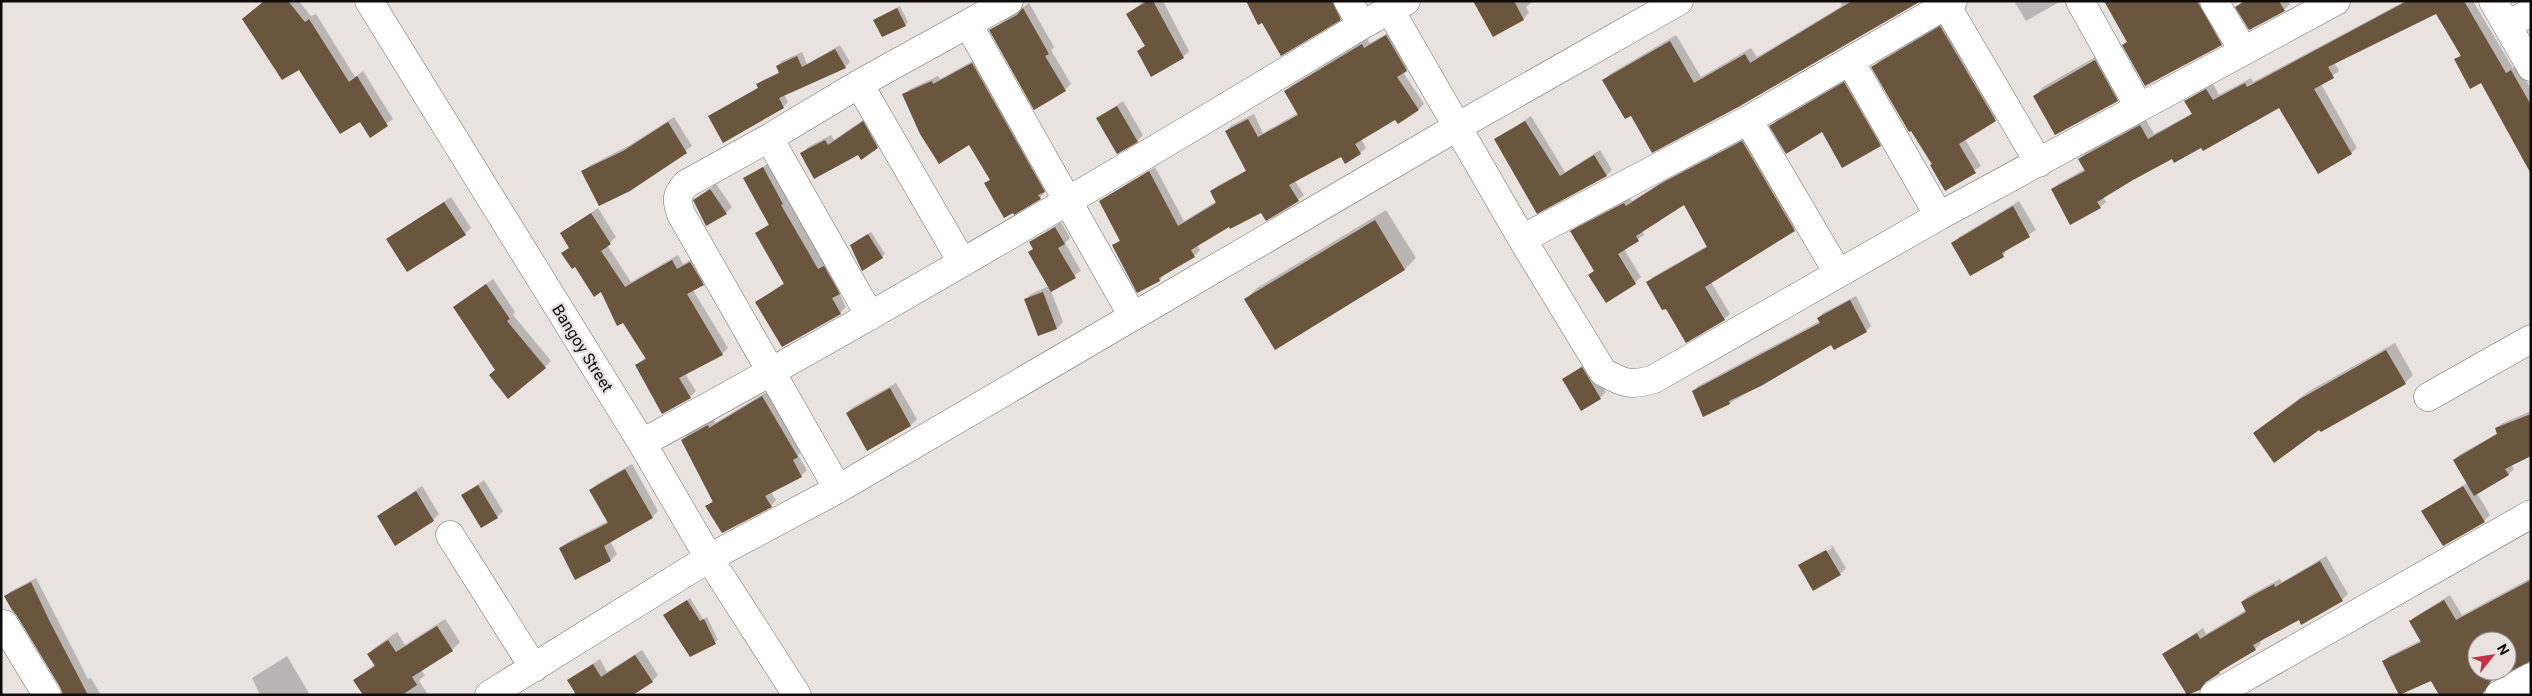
<svg xmlns="http://www.w3.org/2000/svg" width="2532" height="696" viewBox="0 0 2532 696" font-family="Roboto,sans-serif">
<style>
.shadow{fill:#0003;fill-rule:evenodd}
.building{fill:#6a553e;fill-rule:evenodd}
.lines{fill:none;stroke-linecap:round;stroke-linejoin:round}
.minor-casing{stroke:#716d69;stroke-width:29}
.minor{stroke:#fff;stroke-width:28}
.labels{text-anchor:middle;stroke-width:5;stroke-linejoin:round;paint-order:stroke}
.street-label{font-size:16px;fill:#0e0c0b;stroke:#e8e3df}
</style>
<rect width="100%" height="100%" fill="#e8e3df"/>
<path class="shadow" d="M265,1H299L311,16L316,14L355,77L363,71L393,119L370,136L360,120Z
M1145,1H1163L1189,51L1183,57L1138,51L1146,45L1127,14Z
M1247,1H1338L1345,13L1340,19L1262,21Z
M1474,1H1534L1526,7L1529,13L1523,19Z
M1840,1H1919L1631,114L1604,80L1610,74L1676,35L1701,77L1751,48L1757,57L1842,6Z
M2014,1H2061L2026,21Z
M2106,1H2206L2227,38L2221,44L2124,45L2128,41Z
M2243,1H2288L2290,4L2284,10L2237,7Z
M2405,1H2473L2513,68L2517,66L2531,89V173L2482,81L2456,60L2461,54L2436,12L2334,62L2339,71L2321,84L2357,148L2351,153L2279,107L2202,146L2172,157L2103,197L2106,202L2100,207L2053,190L2058,184L2085,169L2079,159L2085,153L2146,120L2154,134L2193,113L2185,101L2213,84L2219,95L2251,78L2253,82Z
M1029,3L1054,47L1051,50L1071,84L1065,90L991,30Z
M900,6L908,22L905,25L874,20Z
M1947,21L2001,114L1965,139L1981,166L1946,189L1873,67L1879,61Z
M1392,31L1412,65L1403,72L1424,104L1419,109L1396,118L1361,139L1366,148L1360,153L1341,156L1295,181L1304,195L1298,200L1262,211L1230,226L1197,245L1200,250L1194,256L1165,273L1160,280L1138,291L1114,245L1121,239L1101,201L1155,167L1184,221L1217,201L1211,191L1217,186L1247,170L1226,131L1232,125L1254,114L1263,133L1298,113L1286,92L1291,86L1367,39L1370,43Z
M840,45L850,62L845,67L784,94L788,102L783,107L710,116L759,87L758,84L763,80L780,72L777,66L782,61L802,52L807,64Z
M2104,52L2126,91L2117,100L2035,96L2043,87Z
M978,58L1050,185L1040,198L986,183L991,178L970,144L904,95L910,89L938,76L940,79Z
M1850,77L1886,139L1880,145L1822,131L1771,126L1777,120Z
M1123,101L1143,135L1137,141L1098,118Z
M869,116L883,141L877,147L858,153H802L808,147L831,135L834,140Z
M1531,116L1565,172L1600,150L1612,170L1607,175L1537,212L1496,140Z
M674,117L692,146L629,190L583,172L589,166L630,145Z
M1748,136L1800,224L1711,282L1730,314L1724,319L1666,307L1648,282L1653,277L1707,246L1684,203L1642,231L1644,235L1624,249L1641,277L1635,283L1589,275L1595,270L1572,231L1577,226L1630,198L1632,201L1667,179Z
M770,162L789,197L787,198L825,264L830,261L845,287L839,293L846,307L840,313L757,302L785,282L757,233L770,223L745,179Z
M716,184L732,207L726,213L695,200Z
M451,197L471,228L465,234L387,239Z
M2019,201L2036,230L2008,248L2003,256L1953,243L1959,237Z
M598,208L616,237L607,245L631,282L678,255L683,264L696,257L709,278L693,290L728,348L722,354L685,374L696,391L690,397L636,365L646,357L602,290L563,253L569,247L562,233Z
M1386,210L1416,258L1404,270L1246,299L1257,288Z
M1061,222L1070,238L1065,243L1081,271L1051,291L1063,322L1057,328L1025,300L1031,294L1049,286L1031,242Z
M871,232L885,254L882,257L851,245Z
M493,279L515,312L513,315L551,361L545,367L454,307Z
M1856,296L1871,326L1866,331L1831,343L1730,403L1693,391L1698,386L1820,321L1818,318L1823,313Z
M2395,343L2413,375L2405,383L2321,431L2320,428L2254,433L2309,391Z
M1588,362L1606,392L1600,398L1563,379Z
M896,383L917,419L911,425L868,449L847,413L853,407Z
M768,391L803,450L798,455L807,470L801,476L771,492L776,500L771,506H707L713,500L682,440L688,434L714,420L715,423Z
M2531,411V454L2511,464L2514,469L2509,474L2477,493L2490,515L2484,521L2423,512L2467,483L2454,460L2459,455L2498,433L2496,429L2501,424Z
M632,464L658,511L652,517L610,541L617,554L611,560L576,578L560,549L566,543L608,521L591,490L597,484Z
M484,480L503,511L497,517L463,495Z
M422,486L439,514L433,520L378,516Z
M1832,545L1846,568L1840,574L1800,566L1805,560V563L1832,548L1831,546L1805,560Z
M2326,556L2348,594L2342,600L2302,623L2299,618L2260,640L2261,643L2255,649L2226,666L2188,695L2164,654L2203,628L2206,634L2246,610L2242,602L2248,596L2280,579L2282,582Z
M36,578L88,679L91,678L101,695H64L62,686L6,596L11,591Z
M2531,578V660L2491,680L2489,686L2483,693L2432,679L2400,695L2383,662L2389,656L2421,640L2410,622L2416,616L2450,595L2462,615ZM2477,641H2507V671H2477Z
M690,598L703,619L707,617L718,640L690,655L668,613Z
M445,619L460,642L452,650L421,670L425,675L419,681L427,693L425,695H364L355,680L375,664L368,654L377,646L397,632L405,645Z
M642,650L658,675L652,681L568,680L600,659L607,672Z
M287,656L310,695H260L252,678Z"/>
<path class="building" d="M264,1H288L305,22L309,19L349,82L357,76L388,126L370,138L360,122L340,134L299,70L282,80L242,19Z
M1147,1H1153L1184,58L1151,77L1137,51L1145,46L1126,14Z
M1246,1H1332L1341,20L1281,56L1262,23L1258,25Z
M1473,1H1514L1524,20L1493,37Z
M1852,1H1921L1740,106L1652,153L1631,116L1625,119L1602,80L1670,41L1694,83L1745,54L1750,63Z
M2104,1H2197L2222,45L2145,86L2122,45L2127,42Z
M2245,1H2279L2285,11L2249,30L2235,7Z
M2407,1H2464L2506,73L2511,70L2531,105V174L2481,83L2470,89L2454,59L2461,56L2436,14L2328,67L2334,78L2314,89L2352,154L2318,174L2279,108L2203,151L2201,148L2174,163L2172,159L2133,180L2097,202L2101,208L2070,225L2051,189L2085,171L2078,159L2140,125L2148,139L2192,114L2184,101L2206,89L2213,100L2245,83L2247,87Z
M897,8L906,26L882,37L873,20Z
M1023,8L1049,54L1045,56L1066,91L1034,110L989,30L1017,15Z
M1940,26L1996,121L1959,144L1976,173L1945,191L1930,165L1932,164L1911,131L1909,132L1871,67Z
M1386,35L1407,71L1397,77L1419,110L1398,124L1395,120L1355,144L1361,154L1345,164L1341,157L1289,185L1299,201L1266,221L1261,213L1230,229L1229,227L1191,250L1195,257L1159,278L1160,281L1137,293L1112,245L1120,241L1099,201L1149,171L1178,226L1216,203L1210,191L1246,171L1225,131L1248,119L1258,137L1298,115L1284,91L1362,44L1364,48Z
M835,49L846,68L779,98L784,108L723,143L708,116L758,88L756,84L779,73L776,66L797,56L802,67Z
M2095,60L2118,101L2055,135L2033,96Z
M972,63L1045,192L1038,195L1041,199L1014,215L1013,213L1004,218L984,183L990,180L969,145L939,164L920,134L902,94L932,81L933,84Z
M1844,82L1881,146L1842,168L1822,132L1786,154L1769,126Z
M1117,106L1138,142L1117,154L1096,118Z
M863,121L878,148L861,160L858,155L814,179L800,153L825,140L828,145Z
M1525,121L1560,176L1594,155L1607,176L1537,214L1494,139Z
M668,122L687,153L630,191L599,206L581,171L623,151Z
M1742,141L1795,231L1705,287L1725,320L1686,343L1666,309L1662,310L1646,282L1707,247L1684,205L1636,236L1639,241L1618,254L1636,284L1606,303L1588,275L1594,271L1570,231L1624,203L1626,206L1660,184Z
M763,167L783,204L781,205L818,269L824,266L840,294L832,298L841,314L782,347L755,302L784,284L755,233L769,225L743,178Z
M710,189L727,214L706,226L693,200Z
M444,202L466,235L407,272L386,239Z
M2013,206L2030,237L2002,253L2004,257L1970,276L1951,243Z
M591,213L611,244L601,251L625,287L672,260L677,269L690,262L704,285L687,294L723,355L679,378L691,398L662,414L635,365L646,359L623,323L617,326L601,292L594,297L575,267L572,269L561,253L569,248L560,233Z
M1375,220L1405,270L1275,350L1244,299Z
M1055,227L1065,244L1058,248L1076,278L1051,292L1028,252L1033,249L1029,242Z
M868,234L883,258L862,271L850,245Z
M486,284L510,319L507,321L546,368L508,399L489,375L495,370L453,307Z
M1043,292L1057,329L1038,336L1024,299Z
M1850,300L1867,332L1834,350L1831,345L1761,386L1729,401L1730,404L1703,417L1692,391L1820,323L1817,318Z
M2386,350L2406,384L2321,432L2319,430L2274,463L2253,433L2300,399Z
M1582,367L1601,399L1581,411L1562,379Z
M890,388L911,426L867,451L846,413Z
M762,396L798,457L793,460L802,477L765,496L772,507L722,533L705,506L713,502L681,440L708,425L709,428Z
M2531,414V456L2505,469L2509,475L2474,496L2453,460L2497,434L2495,428Z
M625,469L653,518L604,546L611,561L575,580L559,548L608,523L589,490Z
M478,485L498,518L481,528L461,495Z
M2463,486L2485,522L2443,546L2421,511Z
M416,491L434,521L395,546L377,516Z
M1826,550L1841,575L1813,591L1798,565Z
M2320,561L2343,601L2301,625L2299,620L2253,645L2256,650L2219,672L2220,673L2206,682L2200,690L2187,695L2162,654L2197,633L2200,639L2246,612L2241,602L2274,584L2275,587Z
M2531,580V661L2491,681L2482,695H2439L2431,681L2399,695L2382,661L2421,642L2409,621L2444,600L2456,620ZM2477,641H2507V671H2477Z
M31,582L49,620L88,695H63L60,687L17,616L12,610L4,596Z
M687,600L700,621L704,619L716,644L690,657L663,615Z
M437,626L453,651L412,677L417,685L402,695H363L353,680L375,666L367,654L388,640L396,652Z
M635,655L653,682L633,695H572L575,693L567,680L593,664L601,677Z"/>
<g class="lines">
<g class="minor-casing">
<path id="minor" d="M369,1L642,443L709,558L797,695
M1348,1L1362,25
M2080,1L2139,107
M2214,1L2243,50
M2493,1L2531,67
M1946,5L2039,163
M1390,10L1522,239L1603,372C1625,384 1631,386 1654,379L1939,216L2336,1
M968,24L1132,315
M2507,25L2531,12
M1850,61L1939,216
M859,84L962,262
M1748,120L1838,273
M769,138L870,316
M1522,239L1748,120L1953,1
M2428,397L2531,339
M642,443C886,310 1125,169 1362,25L1406,1
M838,489L681,214C676,200 676,195 686,184L769,138L859,84L1009,1
M450,535L534,668
M4,624L47,695
M489,695L709,558L838,489L1457,127L1679,1
M2214,695L2531,514
M2499,695L2531,677"/>
</g>
<use href="#minor" class="minor"/>
</g>
<g class="labels">
<g class="street-label">
<text transform="translate(583 348) rotate(58)" y="6">Bangoy Street</text>
</g>
</g>
<rect width="2532" height="696" fill="none" stroke="#0e0c0b" stroke-width="5"/>
<g transform="translate(2492 656) rotate(60)"><circle r="24" fill="#e8e3df" stroke="#918d8a"/>
<path d="M0-4L9 19L0 12L-9 19Z" fill="#c33245"/>
<text y="-8" font-size="14" font-weight="bold" text-anchor="middle" fill="#0e0c0b">N</text>
</g>
</svg>
